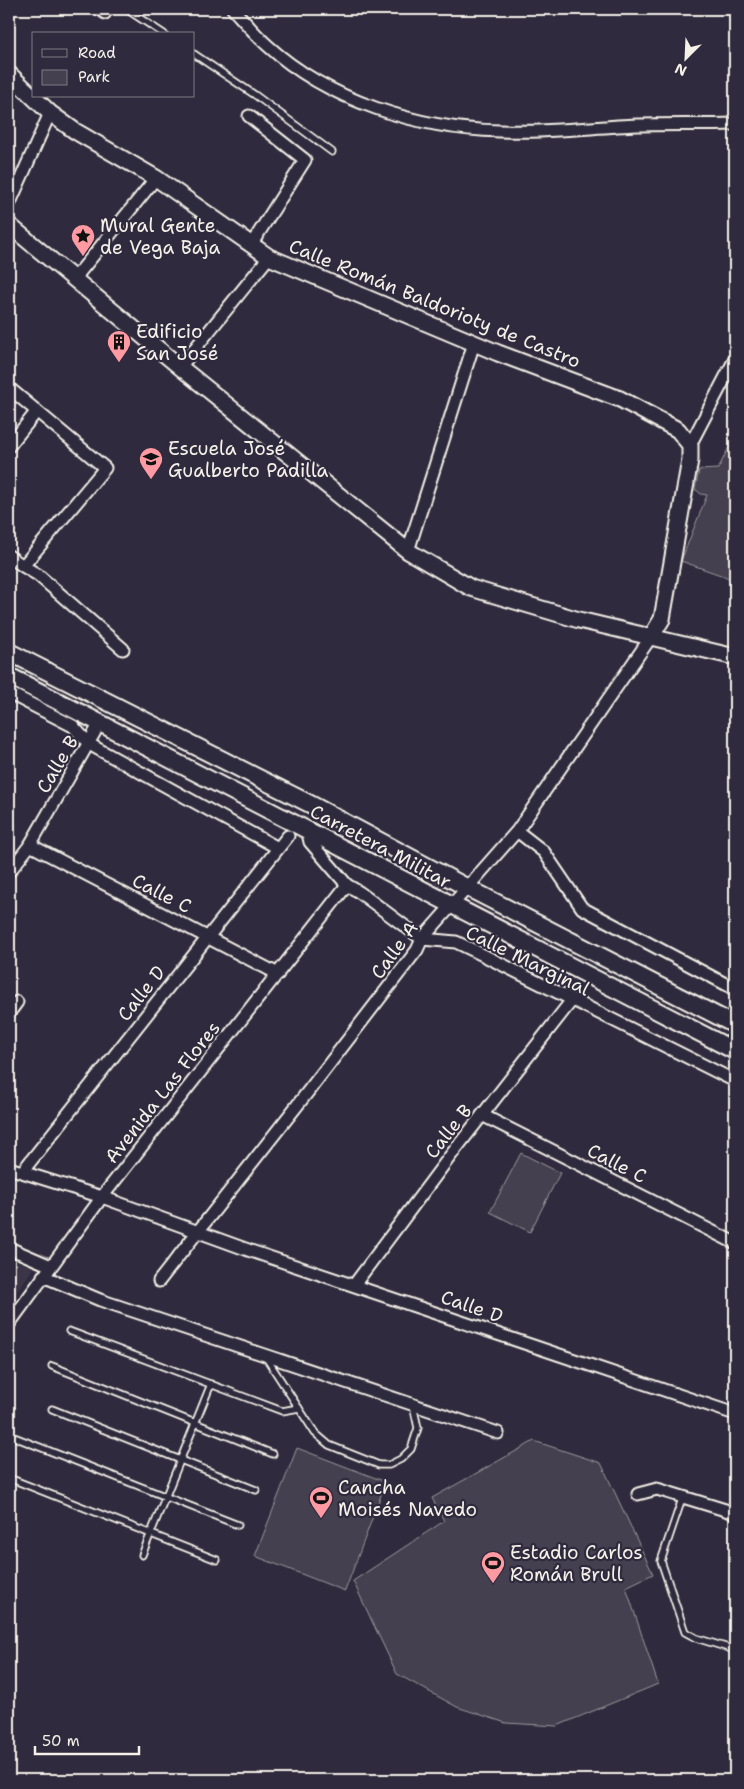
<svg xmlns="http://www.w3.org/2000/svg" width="744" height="1789" viewBox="0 0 744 1789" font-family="'Shantell Sans',sans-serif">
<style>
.built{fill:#3b3647}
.green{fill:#454050;stroke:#9c989c}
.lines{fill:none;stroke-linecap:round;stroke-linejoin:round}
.service-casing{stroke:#f4f1e8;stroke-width:9}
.minor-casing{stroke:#f4f1e8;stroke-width:15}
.tertiary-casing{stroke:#f4f1e8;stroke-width:19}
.secondary-casing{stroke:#f4f1e8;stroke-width:20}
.service{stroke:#2f2a3d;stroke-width:5.5}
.minor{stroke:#2f2a3d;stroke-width:11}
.tertiary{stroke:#2f2a3d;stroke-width:15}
.secondary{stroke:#2f2a3d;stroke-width:16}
.labels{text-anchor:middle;stroke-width:4.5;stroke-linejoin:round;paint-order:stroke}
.poi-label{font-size:19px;fill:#f4f1e8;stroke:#2f2a3d;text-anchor:start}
.street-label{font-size:19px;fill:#f4f1e8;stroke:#2f2a3d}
</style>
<rect width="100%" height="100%" fill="#2f2a3d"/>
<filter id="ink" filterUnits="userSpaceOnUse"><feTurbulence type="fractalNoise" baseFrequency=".02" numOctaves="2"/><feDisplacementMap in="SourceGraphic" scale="10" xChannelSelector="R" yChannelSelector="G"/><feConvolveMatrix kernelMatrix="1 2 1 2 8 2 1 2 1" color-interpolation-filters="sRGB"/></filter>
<g filter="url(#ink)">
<path class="built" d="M9,1259L34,1267L9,1303Z"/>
<path class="green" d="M735,435V580L681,561L707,495L701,494L695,489L699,470L718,469Z
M521,1153L560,1173L530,1232L490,1212Z
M534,1441L601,1463L653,1574L626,1587L658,1684L557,1726L506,1723L457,1707L397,1674L353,1581L444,1521L432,1498Z
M297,1448L386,1482L345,1591L255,1556Z"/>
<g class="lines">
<g class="service-casing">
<path id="service" d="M126,9L164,34
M194,54L255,95L332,152
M69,1331L282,1411L299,1408
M265,1356L315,1433L329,1445L379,1465H389L401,1459L411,1449L418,1428L413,1405
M52,1366L273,1454
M52,1409L256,1490
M9,1435L238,1525
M9,1478L217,1560
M683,1496L661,1561L685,1632L696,1638L735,1650
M142,1555L211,1384"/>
</g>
<g class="minor-casing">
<path id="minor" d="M100,9L105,13
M233,9C244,21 255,34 267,45C328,101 419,129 500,131C546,133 591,127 637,125C669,124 702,125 735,124
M249,116L305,160L251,245
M9,205L50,113
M75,278L156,178
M180,367L269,257
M9,388L105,468L23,566
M690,445L735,359
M9,446L37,411
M408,551L474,343
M9,556L23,566L38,575L123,649
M9,693L73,726L89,744L278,848
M307,829L310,842L347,885L359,892L422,939L456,942L483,955L735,1081
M517,831L544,852L582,908L731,987L735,991
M30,845L278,974
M9,872L30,845L100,723
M9,1013L17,1002
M482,1115L735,1243
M9,1168L102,1197L251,1251L735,1414
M22,1172L288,836
M9,1248L51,1266
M43,1276L100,1300L498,1433
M159,1281L303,1098L417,950L422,939L517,831L651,637
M354,1285L451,1155L572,1000
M9,1324L102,1197L347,885
M638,1494L657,1489L735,1513"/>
</g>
<g class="tertiary-casing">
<path id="tertiary" d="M9,74L50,113L75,131L156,178L269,257L498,353L620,399L678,430L690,445V460L662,619L651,637
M9,225L180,367L408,551L471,588L579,620L735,657"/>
</g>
<g class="secondary-casing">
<path id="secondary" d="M9,652L312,805L468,888L735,1025
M9,676L735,1051"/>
</g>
<use href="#service" class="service"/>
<use href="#minor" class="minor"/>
<use href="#tertiary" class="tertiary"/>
<use href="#secondary" class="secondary"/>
</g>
</g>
<defs>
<g id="sight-pin" transform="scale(1.25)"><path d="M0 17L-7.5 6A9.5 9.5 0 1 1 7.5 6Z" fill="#ff9aa2" stroke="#2f2a3d"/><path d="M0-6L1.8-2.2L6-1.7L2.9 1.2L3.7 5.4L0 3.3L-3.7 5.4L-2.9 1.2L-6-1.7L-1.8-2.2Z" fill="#111"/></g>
<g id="building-pin" transform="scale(1.25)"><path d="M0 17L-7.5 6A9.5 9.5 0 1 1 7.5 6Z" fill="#ff9aa2" stroke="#2f2a3d"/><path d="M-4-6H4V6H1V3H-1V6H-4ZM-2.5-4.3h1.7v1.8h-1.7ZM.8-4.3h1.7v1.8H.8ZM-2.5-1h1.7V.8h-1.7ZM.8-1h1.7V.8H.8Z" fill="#111"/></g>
<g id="school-pin" transform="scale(1.25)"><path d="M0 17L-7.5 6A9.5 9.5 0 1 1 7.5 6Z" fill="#ff9aa2" stroke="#2f2a3d"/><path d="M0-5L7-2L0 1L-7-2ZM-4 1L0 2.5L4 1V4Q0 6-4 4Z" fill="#111"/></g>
<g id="stadium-pin" transform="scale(1.25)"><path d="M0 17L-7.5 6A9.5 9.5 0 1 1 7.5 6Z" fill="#ff9aa2" stroke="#2f2a3d"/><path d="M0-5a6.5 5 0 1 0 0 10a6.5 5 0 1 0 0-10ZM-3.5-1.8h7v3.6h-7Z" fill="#111"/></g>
</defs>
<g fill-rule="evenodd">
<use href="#sight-pin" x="83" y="236"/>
<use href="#building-pin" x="119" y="342"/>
<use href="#school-pin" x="151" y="459"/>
<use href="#stadium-pin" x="321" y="1498"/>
<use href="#stadium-pin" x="493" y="1563"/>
</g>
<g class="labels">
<g class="poi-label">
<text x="100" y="232">Mural Gente<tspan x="100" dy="22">de Vega Baja</tspan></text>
<text x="136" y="338">Edificio<tspan x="136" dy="22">San José</tspan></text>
<text x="168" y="455">Escuela José<tspan x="168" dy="22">Gualberto Padilla</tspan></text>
<text x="338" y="1494">Cancha<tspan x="338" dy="22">Moisés Navedo</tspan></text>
<text x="510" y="1559">Estadio Carlos<tspan x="510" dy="22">Román Brull</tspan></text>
</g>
<g class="street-label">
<text transform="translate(435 303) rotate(22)" y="7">Calle Román Baldorioty de Castro</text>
<text transform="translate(57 764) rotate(-60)" y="7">Calle B</text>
<text transform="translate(381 846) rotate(28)" y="7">Carretera Militar</text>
<text transform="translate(162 893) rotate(27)" y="7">Calle C</text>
<text transform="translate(394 950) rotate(-54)" y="7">Calle A</text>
<text transform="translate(528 960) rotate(26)" y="7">Calle Marginal</text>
<text transform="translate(141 993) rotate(-52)" y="7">Calle D</text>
<text transform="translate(162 1092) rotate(-52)" y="7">Avenida Las Flores</text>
<text transform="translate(448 1131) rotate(-52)" y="7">Calle B</text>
<text transform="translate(617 1163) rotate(27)" y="7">Calle C</text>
<text transform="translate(472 1306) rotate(19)" y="7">Calle D</text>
</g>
</g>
<rect width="744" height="1789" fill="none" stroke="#2f2a3d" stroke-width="30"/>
<rect x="15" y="15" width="714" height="1759" fill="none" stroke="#f4f1e8" stroke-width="2" filter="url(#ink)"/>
<rect x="32" y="32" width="162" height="65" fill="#2f2a3d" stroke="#7e7a81"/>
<rect x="42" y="49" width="25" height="8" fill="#2f2a3d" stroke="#7e7a81"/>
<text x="78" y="58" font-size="15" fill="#f4f1e8">Road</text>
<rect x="42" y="70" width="25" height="15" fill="#454050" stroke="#7e7a81"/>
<text x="78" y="82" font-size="15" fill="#f4f1e8">Park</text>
<g transform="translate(686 58) rotate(204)" stroke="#2f2a3d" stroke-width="4" paint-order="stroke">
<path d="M0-4L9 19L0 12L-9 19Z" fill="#f4f1e8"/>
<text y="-8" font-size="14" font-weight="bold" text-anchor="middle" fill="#f4f1e8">N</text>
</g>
<path d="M35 1746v8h104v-8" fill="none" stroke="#f4f1e8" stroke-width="2.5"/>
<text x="42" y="1746" font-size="15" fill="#f4f1e8" stroke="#2f2a3d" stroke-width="4" paint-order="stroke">50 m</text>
</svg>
